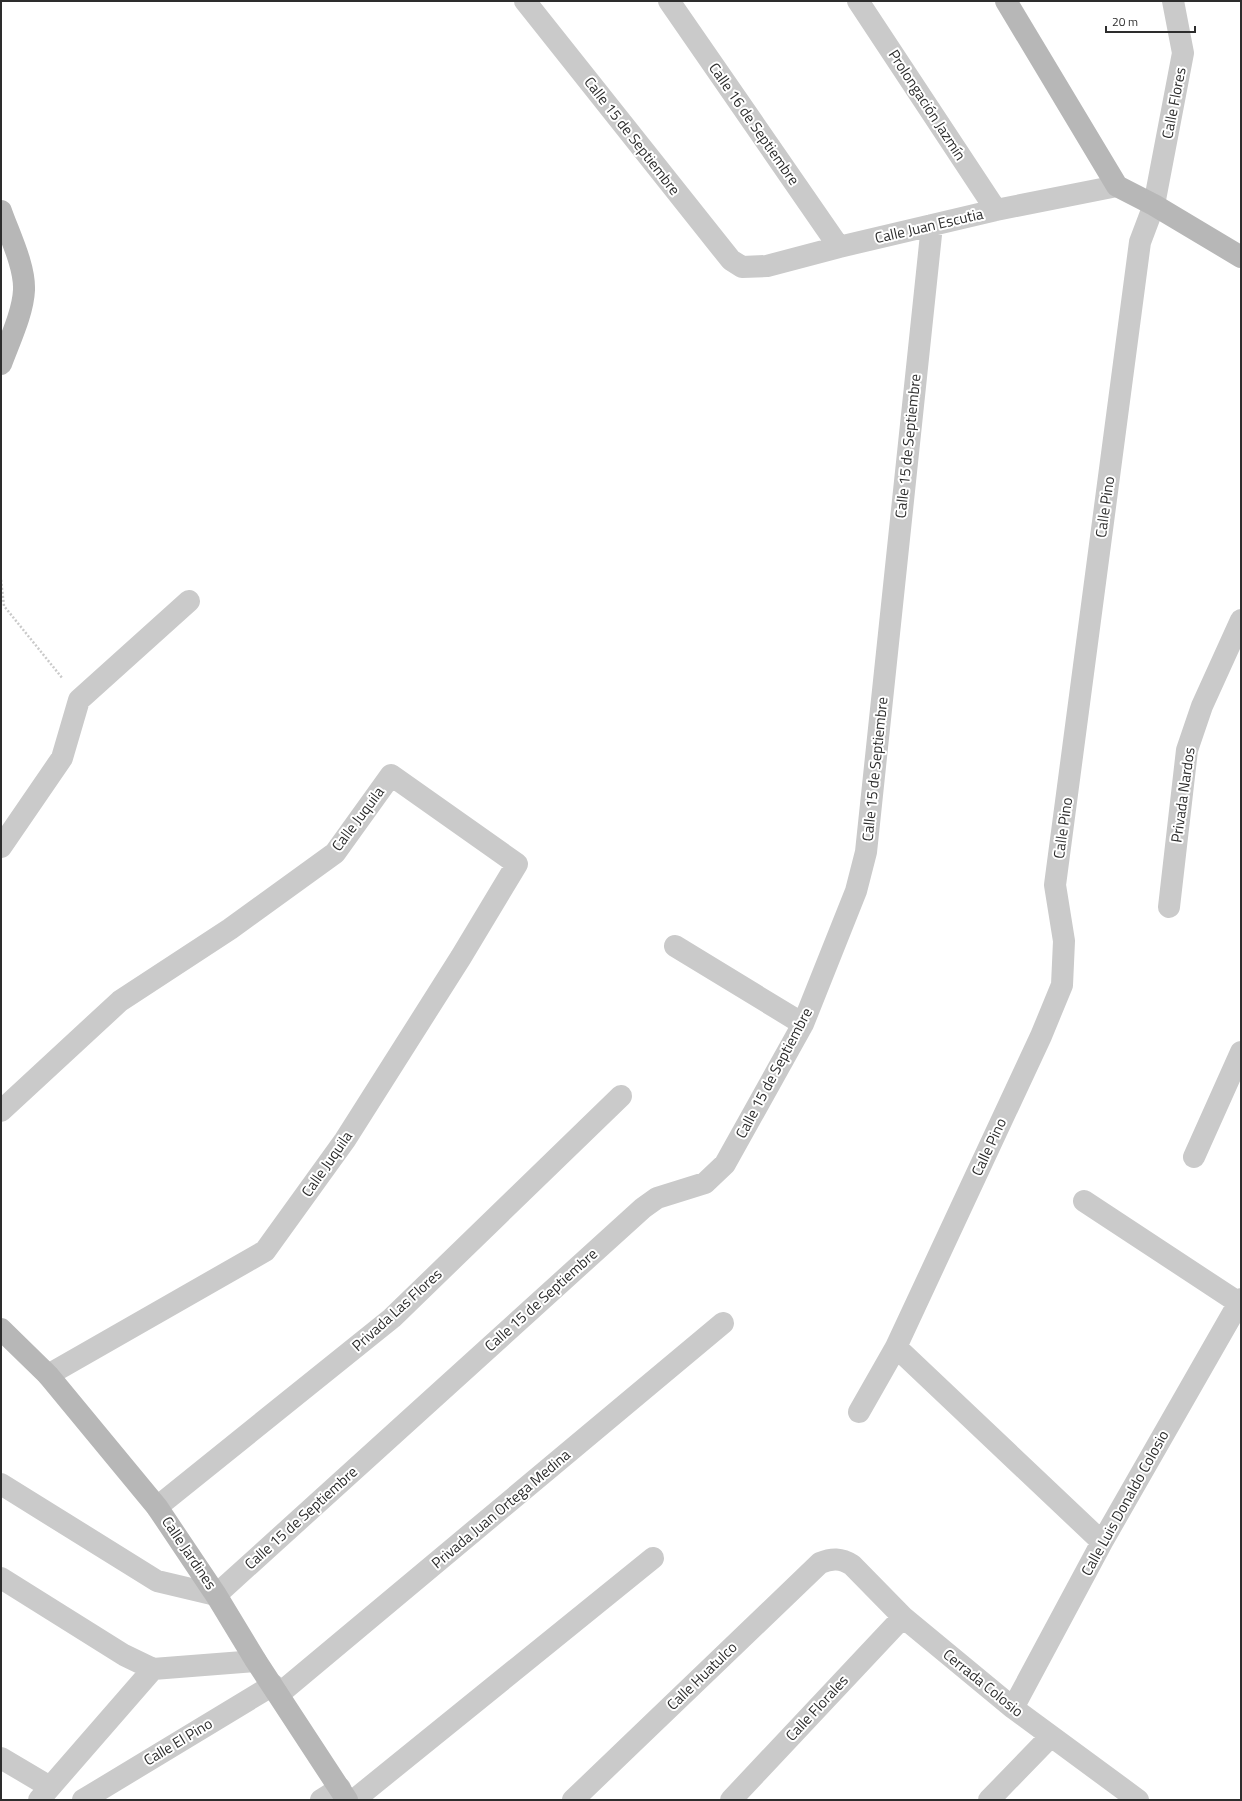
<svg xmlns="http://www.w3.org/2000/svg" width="1242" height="1801" viewBox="0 0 1242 1801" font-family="'Titillium Web',sans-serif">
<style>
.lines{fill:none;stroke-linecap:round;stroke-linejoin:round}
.path{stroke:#cacaca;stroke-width:2.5;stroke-dasharray:2 2;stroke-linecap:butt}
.street{stroke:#cacaca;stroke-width:22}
.secondary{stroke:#b7b7b7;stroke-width:22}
.labels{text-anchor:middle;stroke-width:4;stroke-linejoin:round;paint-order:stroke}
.street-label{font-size:15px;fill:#2d2d2d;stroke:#fff}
</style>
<rect width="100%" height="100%" fill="#fff"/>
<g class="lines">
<path class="path" d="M1,580L4,606L63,679"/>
<path class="street" d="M525,1L723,250L731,260L742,267L767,266L839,247L996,210L1117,186
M669,1L839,247
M858,1L996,210
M1,847L62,758L79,700L189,601
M1169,907L1187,750L1202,706L1241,620
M675,946L803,1024
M1,1111L120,1001L230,929L335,853L391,775L517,864L461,957L345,1140L265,1251L48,1375
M1194,1157L1241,1052
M1084,1201L1239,1303
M896,1347L1102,1542
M859,1412L896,1347L1041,1036L1062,985L1064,941L1055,885L1140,242L1154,205L1183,53L1173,1
M1,1484L157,1581L216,1595L643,1208L657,1198L705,1183L725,1164L803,1024L856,891L866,852L932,225
M157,1507L392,1318L621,1096
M1,1578L124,1655L153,1669
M279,1694L723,1323
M1013,1708L1102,1542L1241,1299
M1,1758L50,1787
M39,1800L153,1669L256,1661
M83,1800L273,1685
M321,1800L340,1788
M354,1800L653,1558
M573,1800L820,1563C832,1558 841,1558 852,1565L903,1617L1013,1708L1138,1800
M731,1800L903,1617
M989,1800L1051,1736"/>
<path class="secondary" d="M1006,1L1117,186L1154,205L1241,257
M1,211C9,234 25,266 24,290C23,313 9,342 1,364
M1,1329L48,1375L157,1507L216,1595L256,1661L347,1800"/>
</g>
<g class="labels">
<g class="street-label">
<text transform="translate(1174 103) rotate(-79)" y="5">Calle Flores</text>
<text transform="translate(927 105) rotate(57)" y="5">Prolongación Jazmín</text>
<text transform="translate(754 124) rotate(55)" y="5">Calle 16 de Septiembre</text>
<text transform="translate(632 136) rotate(52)" y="5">Calle 15 de Septiembre</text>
<text transform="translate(929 226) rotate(-13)" y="5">Calle Juan Escutia</text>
<text transform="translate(908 446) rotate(-84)" y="5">Calle 15 de Septiembre</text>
<text transform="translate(1105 507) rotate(-82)" y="5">Calle Pino</text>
<text transform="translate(875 769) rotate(-84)" y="5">Calle 15 de Septiembre</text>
<text transform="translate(1183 795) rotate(-82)" y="5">Privada Nardos</text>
<text transform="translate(358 819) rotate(-53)" y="5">Calle Juquila</text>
<text transform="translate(1063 828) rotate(-82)" y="5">Calle Pino</text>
<text transform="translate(774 1073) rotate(-62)" y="5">Calle 15 de Septiembre</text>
<text transform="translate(989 1147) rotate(-65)" y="5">Calle Pino</text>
<text transform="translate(327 1164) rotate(-55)" y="5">Calle Juquila</text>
<text transform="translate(541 1300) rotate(-42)" y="5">Calle 15 de Septiembre</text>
<text transform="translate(397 1310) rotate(-42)" y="5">Privada Las Flores</text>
<text transform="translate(1125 1503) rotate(-61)" y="5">Calle Luis Donaldo Colosio</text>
<text transform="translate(501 1509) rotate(-40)" y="5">Privada Juan Ortega Medina</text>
<text transform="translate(301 1518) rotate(-42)" y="5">Calle 15 de Septiembre</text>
<text transform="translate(189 1553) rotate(56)" y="5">Calle Jardines</text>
<text transform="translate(702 1676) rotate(-44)" y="5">Calle Huatulco</text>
<text transform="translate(983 1683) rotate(39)" y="5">Cerrada Colosio</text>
<text transform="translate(817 1708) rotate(-47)" y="5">Calle Florales</text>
<text transform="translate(178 1742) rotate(-31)" y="5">Calle El Pino</text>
</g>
</g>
<rect width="1242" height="1801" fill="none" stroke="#2d2d2d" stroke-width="4"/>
<path d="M1106 26v6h89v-6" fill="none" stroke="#2d2d2d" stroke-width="2"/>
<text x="1112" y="26" font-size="12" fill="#2d2d2d" stroke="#ffffff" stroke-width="3" paint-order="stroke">20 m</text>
</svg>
